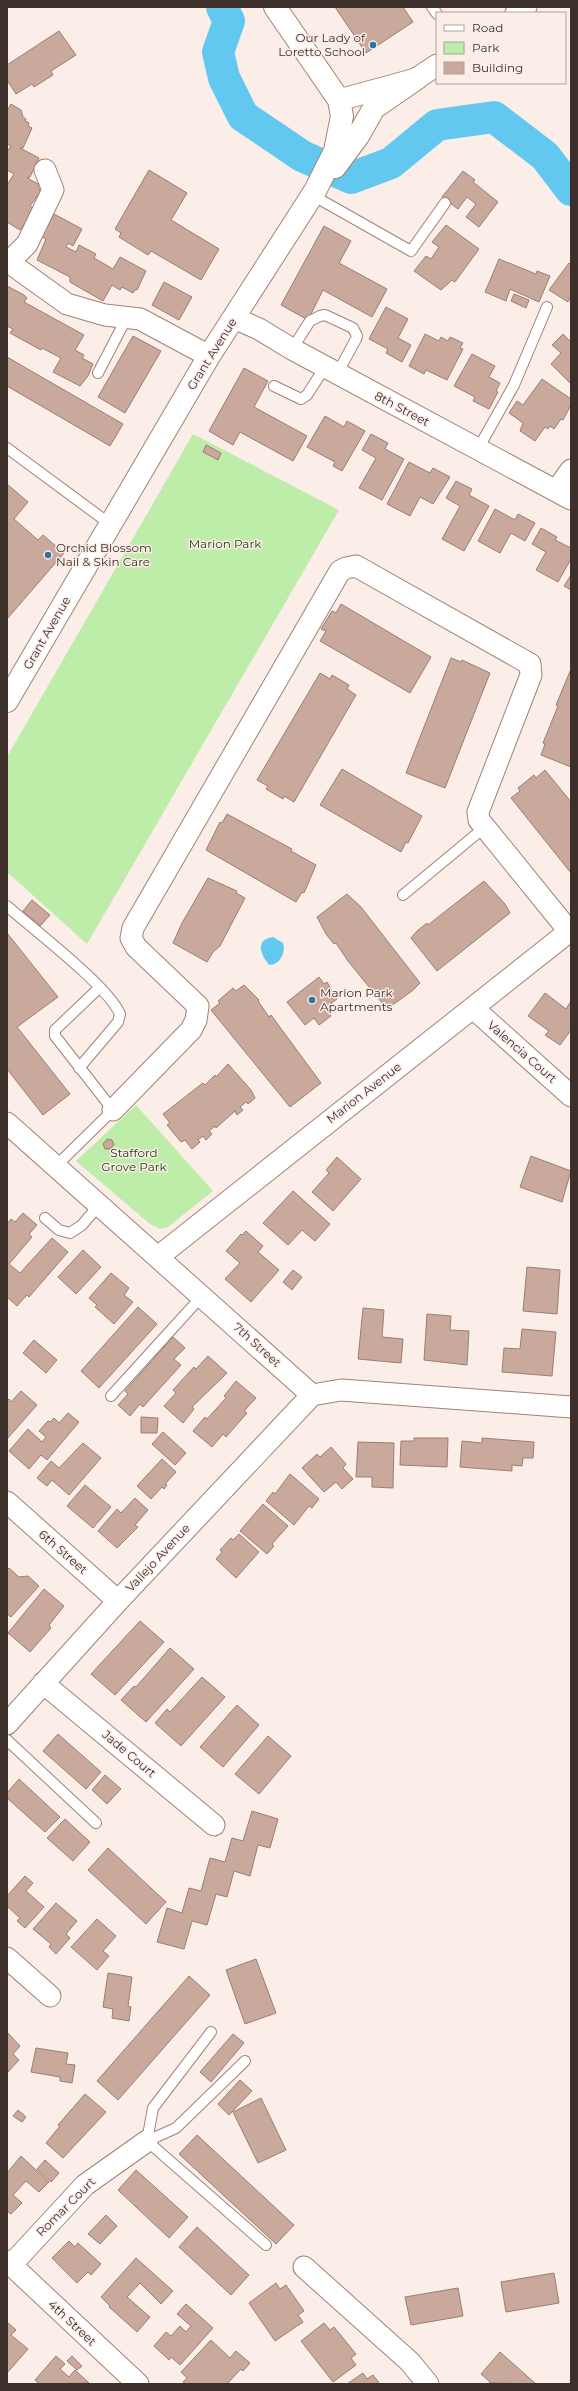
<svg xmlns="http://www.w3.org/2000/svg" width="578" height="2391" viewBox="0 0 578 2391" font-family="Montserrat,sans-serif">
<style>
.green{fill:#beedaa}
.water{fill:#63c8f0}
.lines{fill:none;stroke-linecap:round;stroke-linejoin:round}
.river{stroke:#63c8f0;stroke-width:32}
.building{fill:#caa99d;stroke:#9c7d72}
.lane-casing{stroke:#a18276;stroke-width:12}
.street-casing{stroke:#a18276;stroke-width:23}
.secondary-casing{stroke:#a18276;stroke-width:24}
.lane{stroke:#fff;stroke-width:10}
.street{stroke:#fff;stroke-width:21}
.secondary{stroke:#fff;stroke-width:22}
.poi-dot{fill:#2b72a6;stroke:#fbede8;stroke-width:1.5}
.labels{text-anchor:middle;stroke-width:3;stroke-linejoin:round;paint-order:stroke}
.poi-label{font-size:12px;fill:#3d302b;stroke:#fbede8;text-anchor:start}
.street-label{font-size:12px;fill:#3d302b;stroke:#fbede8}
.park-label{font-size:12px;fill:#1c3c0a;stroke:#fbede8}
</style>
<rect width="100%" height="100%" fill="#fbede8"/>
<path class="green" d="M193,434L339,510L87,944L7,872V757Z
M136,1105L213,1191L168,1227L160,1229L150,1224L76,1161Z"/>
<path class="water" d="M273,937L283,943C286,952 280,965 269,965C261,955 254,940 273,937Z"/>
<g class="lines">
<path class="river" d="M222,7L229,21L218,52L224,78L243,116L302,156L351,178L391,163L437,125L494,117L545,156L571,190"/>
</g>
<path class="building" d="M335,7H403L413,22L366,53Z
M59,31L76,55L51,71L53,75L34,87L32,84L16,94L7,80V65Z
M11,104L21,110L23,117L26,119L25,121L29,123L28,126L32,128L23,148H20L39,158L30,177L27,178L42,186L39,190L41,191L30,206L33,208V212L20,230L7,222V185L14,174L7,170V152L11,146L7,144V111Z
M149,170L187,193L171,220L219,249L201,280L151,251L148,255L119,237L121,233L115,229Z
M463,171L475,180L473,182L498,202L479,227L466,217L476,204L467,197L458,209L442,197Z
M54,214L82,229L73,246L68,243L66,247L76,252L79,245L96,254L94,258L113,269L120,257L146,271L137,290L136,289L133,293L122,287L120,290L112,285L103,301L70,282V277L37,260L46,239L42,237L43,232Z
M446,225L479,249L455,282L452,280L441,290L414,271L426,256L431,259L439,247L432,242Z
M324,226L351,241L339,263L387,289L372,317L323,290L308,320L281,305Z
M499,259L536,274L537,271L550,276L539,302L510,289L506,301L485,292Z
M569,263L571,265V297L568,302L549,290Z
M164,282L192,297L179,320L152,305Z
M7,286L24,295L27,298L24,302L84,335L75,350L84,355L82,358L93,364L88,376L80,386L53,372L61,358L42,348L41,350L10,333L13,329L7,326Z
M514,294L529,300L526,308L511,301Z
M386,307L408,319L398,338L411,345L402,362L386,353L388,349L369,339Z
M425,334L439,341L441,337L448,341L450,337L463,343L460,348L463,349L447,380L426,370L424,374L409,366Z
M563,334L571,342V384L551,364L561,353L552,345Z
M133,336L161,351L125,413L98,397Z
M472,354L495,366L489,377L500,383L496,391L498,392L489,409L473,401L475,397L454,386Z
M7,357L123,424L110,446L7,386Z
M244,368L268,381L254,407L307,436L293,461L240,432L233,445L209,431Z
M542,379L571,399V405L563,420L561,419L554,429L550,426L548,429L545,427L535,441L520,431L523,423L509,413L517,401L523,405Z
M325,416L344,427L347,421L365,431L342,471L333,466L335,462L307,447Z
M371,434L388,443L385,449L404,459L382,500L359,488L376,458L362,450Z
M206,445L221,453L218,460L203,452Z
M409,462L430,473L433,468L450,477L433,504L420,497L410,516L387,504Z
M456,481L472,489L469,495L489,506L464,551L442,539L460,506L446,498Z
M7,484L28,502L14,519L38,540L43,535L64,553L7,619Z
M495,509L515,520L518,514L535,523L525,541L511,533L500,553L478,541Z
M541,528L557,537L555,540L571,548V559L558,582L536,570L546,552L532,544Z
M571,575V590L564,586Z
M341,604L431,657L410,693L320,641L326,631L321,629L332,611L336,613Z
M451,658L461,662L462,660L490,673L445,788L406,773Z
M571,669V767L541,755L545,744L543,743L558,706L556,705Z
M320,673L330,679L332,675L349,685L347,689L356,695L294,802L284,796L283,799L266,789L268,786L257,780Z
M342,769L422,816L408,843L406,842L401,852L320,805Z
M545,770L571,802V873L511,798L520,791L518,788L534,775L536,778Z
M227,814L292,849L291,851L316,865L304,893L302,892L296,902L206,850L220,822L222,823Z
M208,878L237,891L236,893L245,898L220,946L213,952L207,962L173,943L182,923Z
M484,881L505,904L510,913L437,971L411,938L417,931L427,923L428,925Z
M347,894L361,907L420,983L412,991L387,1009L348,961L336,943L334,944L326,934L317,917Z
M32,900L50,915L40,926L23,911Z
M7,933L58,997L17,1027L70,1094L43,1115L7,1069Z
M319,977L324,984L327,982L337,999L325,1008L331,1016L319,1025L314,1018L305,1025L287,1002Z
M244,985L259,1000L258,1001L269,1017L271,1015L321,1083L290,1107L211,1010L220,1003L218,1001L233,988L236,991Z
M545,993L566,1009L571,1001V1030L560,1045L545,1035L549,1031L528,1016Z
M228,1064L251,1090L255,1098L248,1104L246,1102L240,1107L243,1110L237,1115L235,1111L216,1128L215,1126L209,1131L212,1134L206,1140L203,1136L198,1140L200,1142L192,1149L185,1140L181,1142L167,1125L170,1123L163,1114L203,1083L205,1085L215,1075L216,1077Z
M107,1139L112,1140L114,1145L110,1149H105L103,1144Z
M531,1156L571,1171L562,1202L520,1187Z
M337,1157L361,1179L333,1211L312,1192L329,1173L326,1170Z
M293,1191L330,1224L315,1241L302,1230L288,1245L263,1223Z
M23,1213L37,1225L29,1234L32,1237L9,1264L20,1273L52,1238L68,1252L29,1297L27,1295L17,1306L7,1297V1224L11,1219L15,1222Z
M246,1231L263,1246L258,1252L279,1270L251,1302L225,1279L240,1263L226,1251L241,1234L242,1235Z
M83,1250L101,1267L76,1294L58,1277Z
M527,1267L560,1270L557,1314L523,1311Z
M293,1270L302,1277L292,1290L283,1282Z
M111,1273L129,1288L124,1295L133,1302L114,1324L95,1307L97,1305L89,1298Z
M138,1307L157,1324L99,1388L81,1371Z
M363,1308L384,1310L382,1337L403,1339L401,1363L358,1359Z
M427,1314L451,1316L450,1330L469,1331L467,1365L424,1360Z
M522,1329L556,1332L552,1376L502,1372L504,1348L520,1349Z
M173,1337L185,1348L174,1359L181,1365L143,1407L140,1404L130,1416L118,1405L128,1394L125,1391Z
M34,1340L57,1360L46,1373L23,1353Z
M208,1356L227,1373L192,1407L194,1409L183,1423L164,1406L176,1393L173,1390L194,1367L196,1369Z
M236,1381L256,1398L244,1411L247,1413L226,1437L223,1434L212,1447L193,1431L205,1417L207,1419L226,1398L224,1396Z
M21,1391L37,1405L7,1439V1401L9,1399L11,1402Z
M68,1413L79,1422L47,1460L41,1455L29,1469L9,1451L28,1429L42,1442L46,1437L39,1431L48,1421L50,1422L54,1418L59,1423Z
M141,1417L158,1418L157,1433H141Z
M163,1432L186,1453L175,1465L152,1444Z
M414,1438H448L447,1467L400,1465L401,1441H414Z
M482,1438L534,1442L533,1458H523L522,1466L512,1465V1471L460,1467L462,1441L482,1443Z
M358,1442L394,1443L393,1488L372,1487V1477H356Z
M83,1443L101,1458L69,1495L52,1480L47,1486L37,1478L51,1461L59,1468Z
M331,1447L346,1464L343,1468L353,1479L342,1489L336,1482L324,1492L302,1468L317,1454L320,1457Z
M162,1459L176,1472L165,1484L167,1485L164,1489L162,1487L151,1499L137,1486Z
M290,1474L319,1499L312,1508L309,1506L294,1525L266,1501L273,1492L275,1494Z
M85,1485L111,1507L93,1528L67,1506Z
M135,1498L148,1510L135,1525L138,1527L117,1548L98,1531L117,1509L121,1513Z
M263,1504L288,1526L272,1544L274,1546L267,1554L240,1531Z
M239,1534L259,1552L236,1578L216,1559L222,1552L220,1550L231,1538L233,1540Z
M9,1568L19,1577L28,1576L39,1586L11,1617L7,1614V1570Z
M44,1589L64,1606L49,1625L51,1628L30,1652L8,1633Z
M140,1621L164,1642L115,1695L91,1674Z
M170,1648L194,1669L146,1722L121,1700L134,1686L136,1687Z
M202,1677L225,1697L181,1746L155,1723L167,1709L170,1712Z
M237,1705L259,1725L223,1767L200,1747Z
M58,1734L101,1772L86,1789L43,1751Z
M268,1736L291,1756L259,1794L235,1774Z
M105,1775L121,1789L107,1804L92,1790Z
M19,1779L60,1817L45,1832L7,1798V1793Z
M252,1811L278,1819L270,1848L258,1845L250,1876L234,1871L227,1897L216,1894L207,1925L192,1921L184,1949L157,1942L167,1908L182,1913L189,1888L201,1891L210,1858L225,1862L232,1838L243,1841Z
M65,1819L90,1842L73,1861L47,1838Z
M108,1848L166,1902L146,1924L88,1870Z
M25,1876L33,1883L26,1891L44,1907L25,1928L17,1921L20,1918L7,1906V1896Z
M56,1903L77,1921L66,1934L70,1938L56,1954L49,1947L51,1944L33,1929Z
M97,1919L116,1936L103,1951L109,1956L97,1970L71,1947Z
M256,1959L276,2013L245,2024L226,1970Z
M108,1973L132,1977L128,2006L131,2007L129,2021L112,2018L113,2009L103,2007Z
M189,1976L210,1995L118,2100L97,2081Z
M7,2032L20,2046L13,2054L19,2060L7,2073Z
M233,2034L244,2043L211,2082L200,2072Z
M36,2048L68,2053L66,2064L75,2065L72,2083L60,2081V2077L31,2072Z
M240,2080L252,2091L229,2115L218,2104Z
M85,2094L106,2112L63,2158L46,2143L60,2126L58,2125Z
M261,2098L286,2150L258,2163L233,2112Z
M18,2110L26,2117L22,2122L13,2116Z
M197,2135L294,2225L276,2244L179,2154Z
M21,2156L49,2182L39,2192L26,2181L13,2195L22,2203L11,2214L7,2211V2173Z
M45,2160L59,2173L51,2182L37,2169Z
M136,2170L188,2217L169,2238L118,2190Z
M106,2215L117,2226L100,2244L88,2234Z
M197,2227L249,2275L231,2295L179,2247Z
M69,2241L75,2247L78,2243L101,2264L91,2275L88,2272L77,2283L52,2258Z
M136,2258L173,2291L161,2304L140,2283L127,2297L150,2317L137,2332L109,2307L110,2306L101,2297Z
M554,2273L559,2303L506,2312L501,2282Z
M276,2283L280,2289L286,2285L304,2311L298,2315L303,2322L275,2341L249,2303Z
M458,2288L463,2316L411,2325L405,2297Z
M186,2304L213,2328L180,2365L171,2357L169,2360L154,2346L166,2332L171,2336L180,2326L186,2332L191,2326L177,2314Z
M7,2322L16,2330L11,2335L28,2349L7,2373Z
M324,2323L330,2330L334,2327L356,2354L351,2358L356,2365L333,2382L301,2341Z
M211,2340L230,2358L236,2351L250,2363L243,2371L241,2369L227,2384H186L183,2382L187,2378L181,2372Z
M500,2352L536,2384L489,2383L490,2382L481,2374Z
M56,2356L65,2364L60,2369L69,2377L75,2370L89,2383L40,2384L35,2380Z
M72,2356L82,2366L77,2370L67,2361Z
M363,2373L367,2379L373,2375L380,2384H347Z"/>
<g class="lines">
<g class="lane-casing">
<path id="lane" d="M432,7L437,14
M312,195L411,251L445,203
M292,349L310,321L320,316L325,315L353,328L357,336L356,339L337,374
M98,373L127,317
M274,386L301,399L307,395L325,367
M7,448L110,524
M478,449L514,385L547,307
M403,895L485,827
M7,906C34,930 107,985 120,1014L118,1022L79,1068
M56,1166L113,1110L55,1036V1030L99,988
M45,1218L59,1230L70,1233L82,1225L99,1205
M111,1396L202,1296
M7,1740L96,1823
M147,2141L266,2245
M147,2141L153,2108L211,2032
M147,2141L176,2128L245,2061"/>
</g>
<g class="street-casing">
<path id="street" d="M516,13L526,7
M339,100L416,79L437,65
M7,261L67,304L105,315L140,319L209,356
M7,264L27,244L53,190L45,170
M234,318L259,329L292,349L571,499
M556,491L571,470
M473,1008L571,1096
M113,1110L191,1030L196,1020L198,1006L136,947L131,938L133,928L340,571L346,568L356,566L530,664L531,675L478,812L479,820L569,931
M7,1123L312,1395L341,1390L571,1407
M158,1257L571,930
M7,1502L118,1601
M43,1683L214,1825
M7,1724L118,1601L312,1395
M7,1958L50,1996
M7,2261L138,2384
M11,2265L85,2185L147,2141
M304,2267L410,2362L428,2384"/>
</g>
<g class="secondary-casing">
<path id="secondary" d="M335,167L358,136L374,108L416,79
M7,701L209,356L315,191L335,151L342,116L339,100L275,7"/>
</g>
<use href="#lane" class="lane"/>
<use href="#street" class="street"/>
<use href="#secondary" class="secondary"/>
</g>
<g class="poi-dot">
<circle cx="373" cy="45" r="4"/>
<circle cx="48" cy="555" r="4"/>
<circle cx="312" cy="1000" r="4"/>
</g>
<g class="labels">
<g class="poi-label">
<text x="365" y="42" text-anchor="end">Our Lady of<tspan x="365" dy="14">Loretto School</tspan></text>
<text x="56" y="552">Orchid Blossom<tspan x="56" dy="14">Nail &amp; Skin Care</tspan></text>
<text x="320" y="997">Marion Park<tspan x="320" dy="14">Apartments</tspan></text>
</g>
<g class="street-label">
<text transform="translate(212 354) rotate(-58)" y="4">Grant Avenue</text>
<text transform="translate(402 409) rotate(28)" y="4">8th Street</text>
<text transform="translate(47 633) rotate(-60)" y="4">Grant Avenue</text>
<text transform="translate(522 1052) rotate(41)" y="4">Valencia Court</text>
<text transform="translate(364 1093) rotate(-38)" y="4">Marion Avenue</text>
<text transform="translate(257 1345) rotate(42)" y="4">7th Street</text>
<text transform="translate(63 1552) rotate(41)" y="4">6th Street</text>
<text transform="translate(158 1558) rotate(-47)" y="4">Vallejo Avenue</text>
<text transform="translate(129 1754) rotate(40)" y="4">Jade Court</text>
<text transform="translate(66 2207) rotate(-45)" y="4">Romar Court</text>
<text transform="translate(72 2323) rotate(43)" y="4">4th Street</text>
</g>
<g class="park-label">
<text x="225" y="548">Marion Park</text>
<text x="134" y="1157">Stafford<tspan x="134" dy="14">Grove Park</tspan></text>
</g>
</g>
<rect width="578" height="2391" fill="none" stroke="#3d302b" stroke-width="16"/>
<rect x="436" y="12" width="130" height="72" fill="#fbede8" stroke="#afa19c"/>
<rect x="444" y="25" width="20" height="6" fill="#ffffff" stroke="#afa19c"/>
<text x="472" y="32" font-size="12" fill="#3d302b">Road</text>
<rect x="444" y="42" width="20" height="12" fill="#beedaa" stroke="#afa19c"/>
<text x="472" y="52" font-size="12" fill="#3d302b">Park</text>
<rect x="444" y="62" width="20" height="12" fill="#caa99d" stroke="#afa19c"/>
<text x="472" y="72" font-size="12" fill="#3d302b">Building</text>
</svg>
